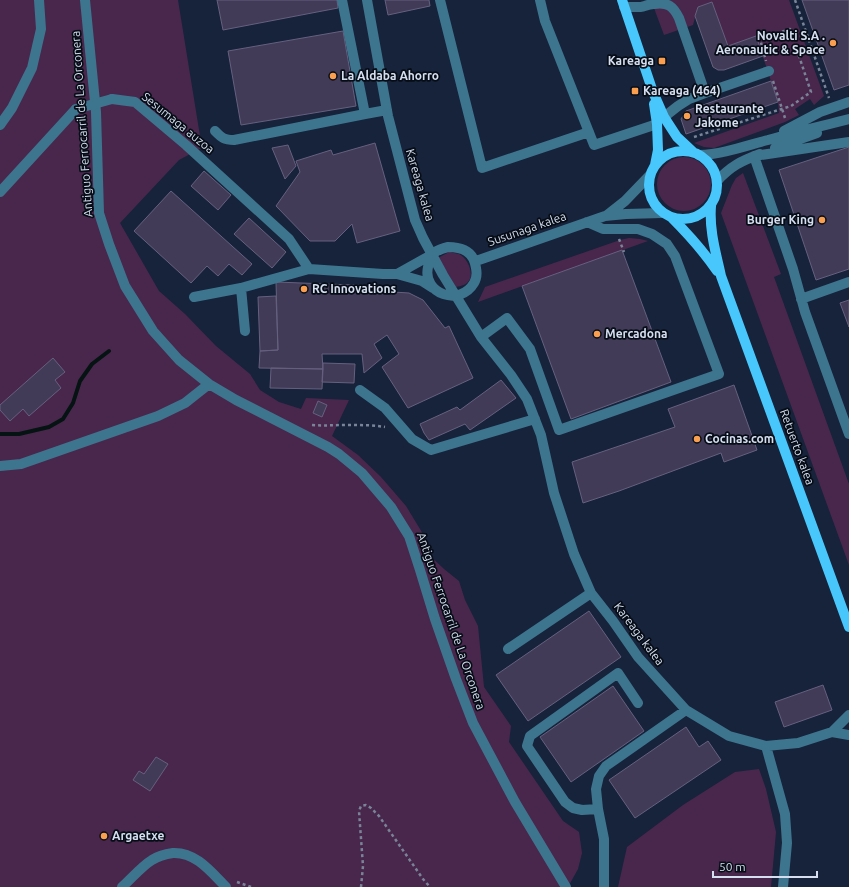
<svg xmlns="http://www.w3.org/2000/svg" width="849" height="887" viewBox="0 0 849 887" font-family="Ubuntu,sans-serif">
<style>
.green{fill:#49274c}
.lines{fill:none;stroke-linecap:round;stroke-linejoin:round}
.stream{stroke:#061313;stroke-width:4}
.building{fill:#413b58;stroke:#66607f}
.path{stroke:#798498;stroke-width:2.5;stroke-dasharray:3 3;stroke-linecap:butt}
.minor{stroke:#3e758e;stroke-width:10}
.major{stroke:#48c7fd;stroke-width:10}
.minor-bridge{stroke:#3e758e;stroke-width:10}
.poi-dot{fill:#fa9f4f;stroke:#070d17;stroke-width:1.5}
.labels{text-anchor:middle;stroke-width:3.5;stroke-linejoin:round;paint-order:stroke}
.poi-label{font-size:12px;font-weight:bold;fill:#d6dff0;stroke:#070d17;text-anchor:start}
.street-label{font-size:12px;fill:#d6dff0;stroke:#070d17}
</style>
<rect width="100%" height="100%" fill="#16233b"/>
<path class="green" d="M0,0H178L200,136L205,146L179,160L120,223L159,291L185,314L216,346L250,374L260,390L279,402L301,409L306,398L349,400L332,436L358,455L381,477L406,506L423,534L427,553L444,569L459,581L465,600L478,626L484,687L511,726L509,742L563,821L579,832L582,853L578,869L568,887H0Z
M651,0H789L824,96L814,105L810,99L795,109L799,115L785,122L714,148L704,147L694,143L779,113L778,102L756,36L728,46L712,2L698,7L693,25L664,35Z
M657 184a27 27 0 1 1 54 0a27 27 0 1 1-54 0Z
M743,173L781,274L774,277L849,484V565L721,213L732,185L736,178Z
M629,238L640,239L648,241L478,302L485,287L620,240Z
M449,252C452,253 456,253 459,254C467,258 473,271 470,279C467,285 461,286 456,287L438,258Z
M759,769L766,789L776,832L771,887H618L627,847L683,805L735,772Z"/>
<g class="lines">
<path class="stream" d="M0,434H19L49,427L63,419L73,403L80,381L92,364L109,351"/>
</g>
<path class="building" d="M217,0H337L338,8L223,30Z
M385,0H429L430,6L388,15Z
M802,0H849V85L834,90Z
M712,2L728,46L756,36L763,56L724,70H718L713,67L695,16L698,7Z
M343,31L356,106L241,125L228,51Z
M771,81L778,102L686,134L681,119L686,111Z
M375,143L400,231L357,243L352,224L335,241H310L276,206L300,172L296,161L331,150L333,155Z
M288,145L296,166L285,179L272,148Z
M849,147V269L816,280L779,170Z
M204,171L231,195L218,210L191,186Z
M171,191L252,264L242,275L229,264L218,276L207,266L191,283L134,231Z
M249,218L286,252L272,268L234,234Z
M622,250L671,382L571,419L522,286Z
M276,282L378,286V291L409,293L423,300L445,328L449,326L473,378L408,408L382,367L399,354L387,335L374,344L382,358L364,373L362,354H322L323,369L259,368L260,351L278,350Z
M276,296L278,350L260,351L258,297Z
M849,300V327L840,303Z
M53,358L65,372L55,380L61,388L29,416L23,409L10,421L0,410V405Z
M323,363L355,364L354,383L322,382Z
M271,368L323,369L322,389L270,388Z
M501,380L516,398L470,430L465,424L429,440L424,433L420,424L457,407L460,410Z
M734,385L757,450L724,462L721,453L619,491L583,503L572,462L675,427L668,409Z
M318,401L327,405L322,417L313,413Z
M589,611L621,657L528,721L496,675Z
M823,685L832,710L784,727L775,702Z
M613,686L644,731L571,782L540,737Z
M686,727L699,747L708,741L721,760L635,818L609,780Z
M156,757L168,764L150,791L133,780L139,771L144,774Z"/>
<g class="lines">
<path class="path" d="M795,0L829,98
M773,81L785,118
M694,137L791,106L811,92L790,29L760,39L766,61
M619,239L624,252
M312,425C324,426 335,425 347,425C360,425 373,425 385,427
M237,882L251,887
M361,887L363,866L359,811L361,806L366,805L371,808L379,816L423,879L430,887"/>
<path class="minor" d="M85,0L96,112L99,213L109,244L125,286L153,331L179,360L209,384L236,400L328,447L339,454L362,473L391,507L409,536L420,570L435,619L456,679L473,723L515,802L566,887
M342,0L365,114L387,110
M367,0L388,116L415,220L423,238L443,275L459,301L481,337L511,375L527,399L541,435L554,493L574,554L591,593L613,621L638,657L686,710L729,736L766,746L798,743L832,732L849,735
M440,0L482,168L589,132
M540,0L545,21L594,145L657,124
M624,7C630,7 635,7 641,7C645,6 649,4 654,4C668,2 673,6 679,18L705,93L689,99L678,106L664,117
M705,93L769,71
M112,99L135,102L186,145L289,239L309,269
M0,125L12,108L32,68L41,29L39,0
M215,131C222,138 224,140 234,140L365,114
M784,131L820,112L849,102
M849,142L754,156L793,269L805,312L849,434
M775,148L817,133
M699,155C723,154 745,146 768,140C795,132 822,126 849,119
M717,181C731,166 741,161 760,154
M0,192L76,109
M606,216L625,201L650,175
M448,247C463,247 474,252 476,268C477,273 477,278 474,283C460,307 422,294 428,267C429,262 431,256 434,253C438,250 443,248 448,247Z
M433,254L397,274L422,281L433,288
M476,261L605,216L626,214L662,213
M194,297L241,288
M801,299L849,282
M245,331L241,288L309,269L383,274H397
M481,337L507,318L530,349L559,430L719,374L675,256L667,244L652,234L638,229H603L587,222
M360,390L385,408L412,439L431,450L535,419
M0,466L21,464L158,416L185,403L209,384
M508,649L591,593
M832,732L849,715
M766,746L785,814L787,843L783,887
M598,809L582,810L573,808L565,802L527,746L530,736L618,673L638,703
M122,887C131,879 142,866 152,860C158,856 166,854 173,853C196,852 211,872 226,887
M604,887V839L598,809L596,789L599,776L606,766L686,710"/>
<path class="major" d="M622,0L653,92L664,117L677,137L693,152
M654,104L657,124L658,150L655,165
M649 185a34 34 0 1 1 68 0a34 34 0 1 1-68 0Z
M711,206C709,230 716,253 721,276L849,627
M672,218C689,235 704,252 717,271"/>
<path class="minor-bridge" d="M76,109L112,99"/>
</g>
<g class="poi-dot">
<circle cx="833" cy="43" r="4"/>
<rect x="658" y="57" width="8" height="8" rx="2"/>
<circle cx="333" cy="76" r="4"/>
<rect x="631" y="87" width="8" height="8" rx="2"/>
<circle cx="687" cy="116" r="4"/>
<circle cx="822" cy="220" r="4"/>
<circle cx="304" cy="289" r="4"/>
<circle cx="597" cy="334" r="4"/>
<circle cx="697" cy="439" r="4"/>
<circle cx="104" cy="836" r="4"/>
</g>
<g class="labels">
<g class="poi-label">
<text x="825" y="40" text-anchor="end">Novalti S.A .<tspan x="825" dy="14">Aeronautic &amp; Space</tspan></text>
<text x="654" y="65" text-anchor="end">Kareaga</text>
<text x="341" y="80">La Aldaba Ahorro</text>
<text x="643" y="95">Kareaga (464)</text>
<text x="695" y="113">Restaurante<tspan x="695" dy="14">Jakome</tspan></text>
<text x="814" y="224" text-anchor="end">Burger King</text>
<text x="312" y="293">RC Innovations</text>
<text x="605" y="338">Mercadona</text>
<text x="705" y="443">Cocinas.com</text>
<text x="112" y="840">Argaetxe</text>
</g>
<g class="street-label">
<text transform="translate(178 123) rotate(39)" y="4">Sesumaga auzoa</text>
<text transform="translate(82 124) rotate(-94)" y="4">Antiguo Ferrocarril de La Orconera</text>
<text transform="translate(420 185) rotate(74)" y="4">Kareaga kalea</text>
<text transform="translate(527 229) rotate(-19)" y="4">Susunaga kalea</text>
<text transform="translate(797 447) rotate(70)" y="4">Retuerto kalea</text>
<text transform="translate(451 621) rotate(71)" y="4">Antiguo Ferrocarril de La Orconera</text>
<text transform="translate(639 634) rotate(53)" y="4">Kareaga kalea</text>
</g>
</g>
<path d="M713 871v6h104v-6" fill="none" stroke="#d6dff0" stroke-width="2"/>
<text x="719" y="871" font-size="12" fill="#d6dff0" stroke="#070d17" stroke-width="3" paint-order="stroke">50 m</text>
</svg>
